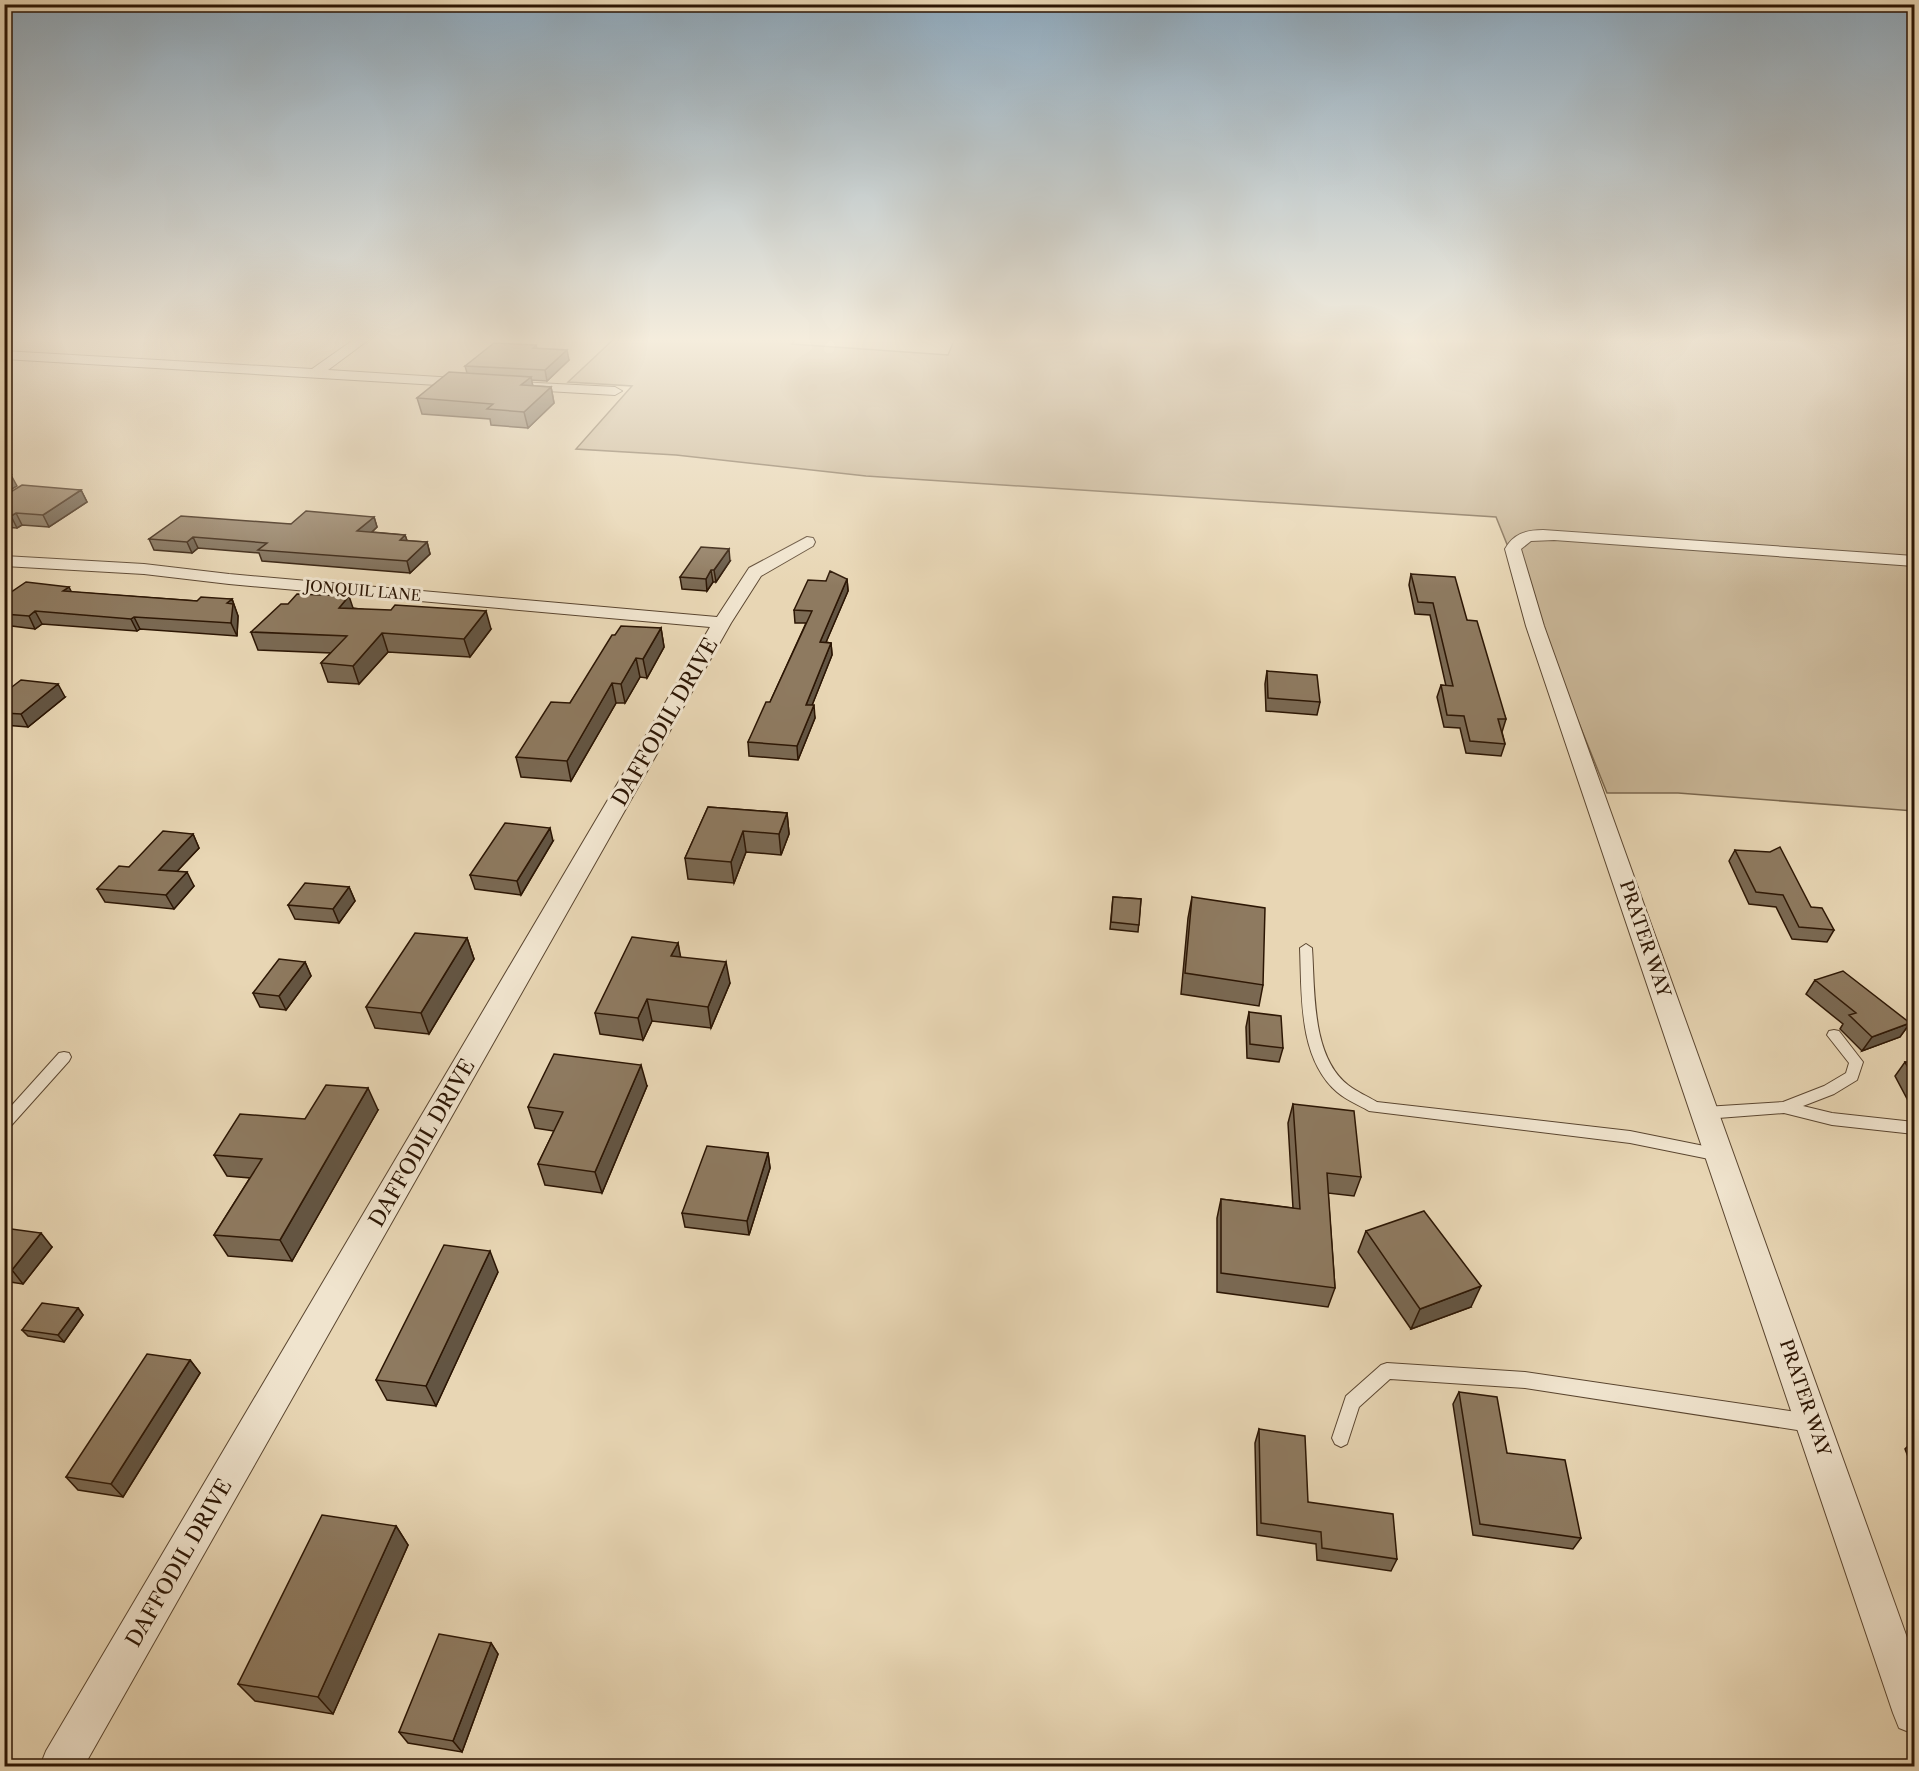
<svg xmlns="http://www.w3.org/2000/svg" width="1919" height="1771" viewBox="0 0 1919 1771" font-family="'Libre Caslon Text',serif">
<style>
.green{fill:#c8b596;stroke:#7a664d;stroke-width:1.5}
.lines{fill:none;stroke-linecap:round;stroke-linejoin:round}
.lane-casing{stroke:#5b4630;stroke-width:2}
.street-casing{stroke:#5b4630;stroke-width:2}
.lane{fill:#f0e4ce;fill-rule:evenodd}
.street{fill:#f0e4ce;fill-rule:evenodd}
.wall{fill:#7a6953;stroke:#2c1604;stroke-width:1.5}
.shaded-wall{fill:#635543;stroke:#2c1604;stroke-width:1.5}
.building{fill:#8e7a60;stroke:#2c1604;stroke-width:1.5}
.labels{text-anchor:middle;stroke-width:6;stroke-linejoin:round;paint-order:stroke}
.far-street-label{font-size:15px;fill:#2c1604;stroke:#f0e4ce}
.street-label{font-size:18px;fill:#2c1604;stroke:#f0e4ce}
.near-street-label{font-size:21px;fill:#2c1604;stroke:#f0e4ce}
</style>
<rect width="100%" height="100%" fill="#e8d6b4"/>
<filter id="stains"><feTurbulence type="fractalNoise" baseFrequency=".00333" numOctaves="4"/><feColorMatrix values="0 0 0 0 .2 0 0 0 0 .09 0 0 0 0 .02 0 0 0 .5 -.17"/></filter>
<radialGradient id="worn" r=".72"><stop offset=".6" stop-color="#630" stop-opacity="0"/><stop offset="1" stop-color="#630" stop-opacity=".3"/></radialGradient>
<path class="green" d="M615,338H796L792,344L948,355L955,338H1914V560H1902L1914,574V811L1678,793H1607L1496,517L866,476L676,455L576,449L632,386L568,382Z"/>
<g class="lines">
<g class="lane-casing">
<path id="lane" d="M1306,944L1312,948C1315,990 1311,1056 1348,1085C1357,1092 1367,1096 1377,1102L1630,1131L1719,1149L1724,1151L1726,1155L1724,1159L1719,1161L1630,1143L1369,1111C1359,1105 1346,1100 1337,1092C1298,1058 1302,995 1300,948Z
M1834,1030L1839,1031L1863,1062L1857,1080L1834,1094L1803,1106L1832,1113L1914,1122V1134L1832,1125L1784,1113L1705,1119L1700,1117L1698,1113L1700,1109L1705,1107L1783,1102L1824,1086L1846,1073L1849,1063L1827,1035L1829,1031Z
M64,1052L69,1053L71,1057L69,1061L9,1128L4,1130V1114L59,1053Z
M1387,1363L1525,1372L1810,1414L1816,1417L1819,1423L1816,1429L1810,1432L1525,1388L1390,1379L1359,1407L1347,1444L1341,1447L1335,1444L1332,1438L1346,1396L1381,1365Z"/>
</g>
<g class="street-casing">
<path id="street" d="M356,338H371L328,370L471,379L478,383L471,387L4,359V351L312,369Z
M518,382L615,387L622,391L615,395L513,389L511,386Z
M1543,530L1914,556V566L1554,540L1531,541L1521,549L1544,626L1914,1657V1734L1899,1728L1893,1713L1526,626L1505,549C1513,534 1526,530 1543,530Z
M807,537L813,538L815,542L813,546L761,576L731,623L84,1766H40L46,1751L710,627L229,584L144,574L4,566V556L144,564L229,574L717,617L749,568Z"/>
</g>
<use href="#lane" class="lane"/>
<use href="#street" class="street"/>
</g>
<path class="wall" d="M536,345L537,349L569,360L547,381L531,380L533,386L551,387L554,403L528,428L491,425L490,419L422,414L417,398L467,373L465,366Z
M81,490L87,502L49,527L22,525L17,528L4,527V496Z
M374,517L377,527L372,532L405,535L407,541L427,542L430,554L410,573L262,561L259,553L198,548L192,553L154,550L149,539L291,524Z
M730,561L716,582H713L707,591L682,589L680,577Z
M1411,574L1467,620L1506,719L1502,732L1505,744L1501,756L1466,753L1460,728L1444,727L1437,697L1441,685L1446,686L1430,615L1415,614L1409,585Z
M847,579L848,591L826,642L831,643L832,655L812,705L815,718L798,760L749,756L748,742L770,702L806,623H795L794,610L826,581Z
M71,592L197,601L232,599L238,616L237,636L140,629L137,631L42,624L35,629L4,625V597Z
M353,608L491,629L470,657L388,652L359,684L328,682L321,663L331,653L258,650L251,632Z
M661,628L664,647L647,678L640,677L625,703H616L571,781L521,777L516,757L570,703L615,635Z
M1267,671L1320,702L1317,715L1266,711L1265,684Z
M4,693L65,697L28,727L4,725Z
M708,807L787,813L789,834L781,855L746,852L734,883L688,879L685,858Z
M193,834L199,848L177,871L194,886L174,909L105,902L97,889L129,867Z
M553,841L521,895L475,889L470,875Z
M1735,850L1811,907L1834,930L1827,942L1792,939L1776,907L1749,904L1729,861Z
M349,887L355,901L339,923L295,919L288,905Z
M1113,897L1141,899L1138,932L1110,929Z
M1192,897L1263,985L1259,1006L1181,994L1188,918Z
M467,938L474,959L429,1034L375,1028L366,1007Z
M678,943L680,957L730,983L711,1028L652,1021L643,1040L600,1034L595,1013Z
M305,962L311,976L286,1010L260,1007L253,993Z
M1815,980L1910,1023L1900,1037L1862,1051L1840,1029L1843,1024L1806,994Z
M1249,1012L1283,1048L1279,1062L1247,1058L1246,1027Z
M1905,1062L1914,1063V1112L1895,1076Z
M647,1086L602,1193L545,1185L538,1164L554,1131L535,1128L528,1107Z
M1293,1104L1361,1177L1354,1196L1328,1193L1335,1288L1328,1307L1217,1292V1218L1221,1199L1293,1208L1288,1123Z
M378,1110L292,1261L228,1256L214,1235L250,1178L227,1176L214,1155L305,1119Z
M768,1153L770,1168L749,1235L685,1227L682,1213Z
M4,1228L52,1247L23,1284L4,1281Z
M1366,1231L1471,1307L1411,1329L1358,1252Z
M498,1272L436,1406L387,1400L376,1380Z
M78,1308L83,1315L64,1342L28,1336L22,1330Z
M190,1360L200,1373L123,1497L78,1490L66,1477Z
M1459,1392L1507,1453L1581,1538L1573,1549L1473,1535L1453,1404Z
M1259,1429L1308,1502L1397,1559L1391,1571L1317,1560L1316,1544L1257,1535L1255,1443Z
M1914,1440V1472L1905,1449Z
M396,1526L408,1545L333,1714L255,1701L238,1684Z
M491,1643L498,1654L462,1752L408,1743L399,1732Z"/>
<path class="shaded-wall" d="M567,350L569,360L547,381L545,370Z
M531,377L534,392L521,385Z
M551,387L554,403L528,428L524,412Z
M11,475L17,486L4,494V479Z
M81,490L87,502L49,527L43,515Z
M16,513L22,525L17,528L11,516Z
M374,517L377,527L361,542L357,531Z
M405,535L409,546L400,540Z
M193,537L198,548L192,553L187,542Z
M427,542L430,554L410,573L407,561Z
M729,549L730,561L716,582L714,570Z
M711,570L713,582L707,591L706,579Z
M847,579L848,591L821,654L820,642Z
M69,587L75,599L63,591Z
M349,596L355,614L339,608Z
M232,599L238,616L237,636L231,623L227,603Z
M35,611L42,624L35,629L29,616Z
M486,611L491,629L470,657L464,639Z
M134,617L140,629L137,631L131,619Z
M661,628L664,647L647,678L643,659Z
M382,633L388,652L359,684L353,666Z
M831,643L832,655L807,718L806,705Z
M636,658L640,677L625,703L621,684Z
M612,683L616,703L571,781L567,761Z
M58,684L65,697L28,727L21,714Z
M814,705L815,718L798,760L797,746Z
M787,813L789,834L781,855L779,834Z
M550,828L553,841L521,895L517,881Z
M743,831L746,852L734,883L731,862Z
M193,834L199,848L166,883L159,870Z
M187,872L194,886L174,909L166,895Z
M349,887L355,901L339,923L333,909Z
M467,938L474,959L429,1034L421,1013Z
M678,943L682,964L671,956Z
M305,962L311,976L286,1010L279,996Z
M726,962L730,983L711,1028L708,1007Z
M647,999L652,1021L643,1040L638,1018Z
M1910,1023L1900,1037L1862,1051L1872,1037Z
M641,1065L647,1086L602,1193L595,1172Z
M368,1088L378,1110L292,1261L280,1240Z
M768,1153L770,1168L749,1235L747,1221Z
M41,1233L52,1247L23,1284L12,1270Z
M490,1251L498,1272L436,1406L426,1386Z
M1481,1286L1471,1307L1411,1329L1420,1309Z
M78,1308L83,1315L64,1342L58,1335Z
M190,1360L200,1373L123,1497L111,1484Z
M396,1526L408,1545L333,1714L318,1697Z
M491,1643L498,1654L462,1752L453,1741Z"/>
<path class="building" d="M494,343L536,345L533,348L567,350L545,370L465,366Z
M449,372L531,377L521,385L551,387L524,412L487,409L493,404L417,398Z
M4,474L11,475L4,479Z
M22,485L81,490L43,515L16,513L11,516H4V496Z
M306,511L374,517L357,531L405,535L400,540L427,542L407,561L258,550L267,543L193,537L187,542L149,539L181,516L291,524Z
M701,547L729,549L714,570H711L706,579L680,577Z
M830,571L847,579L820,642L831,643L806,705H814L797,746L748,742L766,702H770L812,611L794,610L808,580L826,581Z
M1411,574L1455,577L1467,620L1477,621L1506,719H1498L1505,744L1470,741L1464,716L1447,715L1441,685L1453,686L1433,603L1418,602Z
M26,582L69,587L63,591L197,601L201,597L232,599L227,603L233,604L231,623L134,617L131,619L35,611L29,616L4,614V597Z
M297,594L349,596L339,608L391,610L395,605L486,611L464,639L382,633L353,666L321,663L347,636L251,632L281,604H288Z
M621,626L661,628L643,659L636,658L621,684L612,683L567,761L516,757L551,702L570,703L612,635H615Z
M1267,671L1317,675L1320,702L1268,698Z
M21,680L58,684L21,714L4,713V693Z
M708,807L787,813L779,834L743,831L731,862L685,858Z
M505,823L550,828L517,881L470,875Z
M163,831L193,834L159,870L187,872L166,895L97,889L119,866L129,867Z
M1780,847L1811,907L1822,908L1834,930L1799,927L1783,895L1756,892L1735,850L1770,852Z
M305,883L349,887L333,909L288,905Z
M1113,897L1141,899L1139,925L1111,922Z
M1192,897L1265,908L1263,985L1185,973Z
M415,933L467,938L421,1013L366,1007Z
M632,937L678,943L671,956L726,962L708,1007L647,999L638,1018L595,1013Z
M279,959L305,962L279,996L253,993Z
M1843,971L1910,1023L1872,1037L1849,1015L1856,1013L1815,980Z
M1249,1012L1281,1016L1283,1048L1250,1044Z
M554,1054L641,1065L595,1172L538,1164L563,1112L528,1107Z
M1905,1062L1914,1063V1079Z
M326,1085L368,1088L280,1240L214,1235L262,1159L214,1155L240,1114L305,1119Z
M1293,1104L1354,1111L1361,1177L1327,1173L1335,1288L1221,1273V1199L1300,1209Z
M707,1146L768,1153L747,1221L682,1213Z
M1424,1211L1481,1286L1420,1309L1366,1231Z
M4,1228L41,1233L12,1270L4,1269Z
M444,1245L490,1251L426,1386L376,1380Z
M42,1303L78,1308L58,1335L22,1330Z
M147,1354L190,1360L111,1484L66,1477Z
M1459,1392L1497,1397L1507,1453L1565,1460L1581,1538L1480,1524Z
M1259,1429L1305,1436L1308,1502L1393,1514L1397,1559L1322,1548L1321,1532L1261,1523Z
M322,1515L396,1526L318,1697L238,1684Z
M439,1634L491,1643L453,1741L399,1732Z"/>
<linearGradient id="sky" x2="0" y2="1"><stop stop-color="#8ea8bb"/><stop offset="0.58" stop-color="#f5eddd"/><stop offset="1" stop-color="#f5eddd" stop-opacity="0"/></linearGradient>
<rect width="1919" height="586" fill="url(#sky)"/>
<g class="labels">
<g class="far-street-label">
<text transform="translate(363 591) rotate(5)" y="5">JONQUIL LANE</text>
</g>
<g class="street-label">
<text transform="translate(1645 939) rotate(71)" y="6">PRATER WAY</text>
<text transform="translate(1805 1398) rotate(71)" y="6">PRATER WAY</text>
</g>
<g class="near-street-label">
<text transform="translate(665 722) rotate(-60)" y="7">DAFFODIL DRIVE</text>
<text transform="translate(422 1143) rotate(-60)" y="7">DAFFODIL DRIVE</text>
<text transform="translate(179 1563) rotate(-60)" y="7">DAFFODIL DRIVE</text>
</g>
</g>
<rect width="1919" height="1771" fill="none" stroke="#e8d6b4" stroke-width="24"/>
<rect x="6" y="6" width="1907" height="1759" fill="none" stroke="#2c1604" stroke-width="3"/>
<rect x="12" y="12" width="1895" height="1747" fill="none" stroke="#2c1604" stroke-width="1.5"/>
<rect width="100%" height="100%" filter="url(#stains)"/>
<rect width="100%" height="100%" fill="url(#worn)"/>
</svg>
